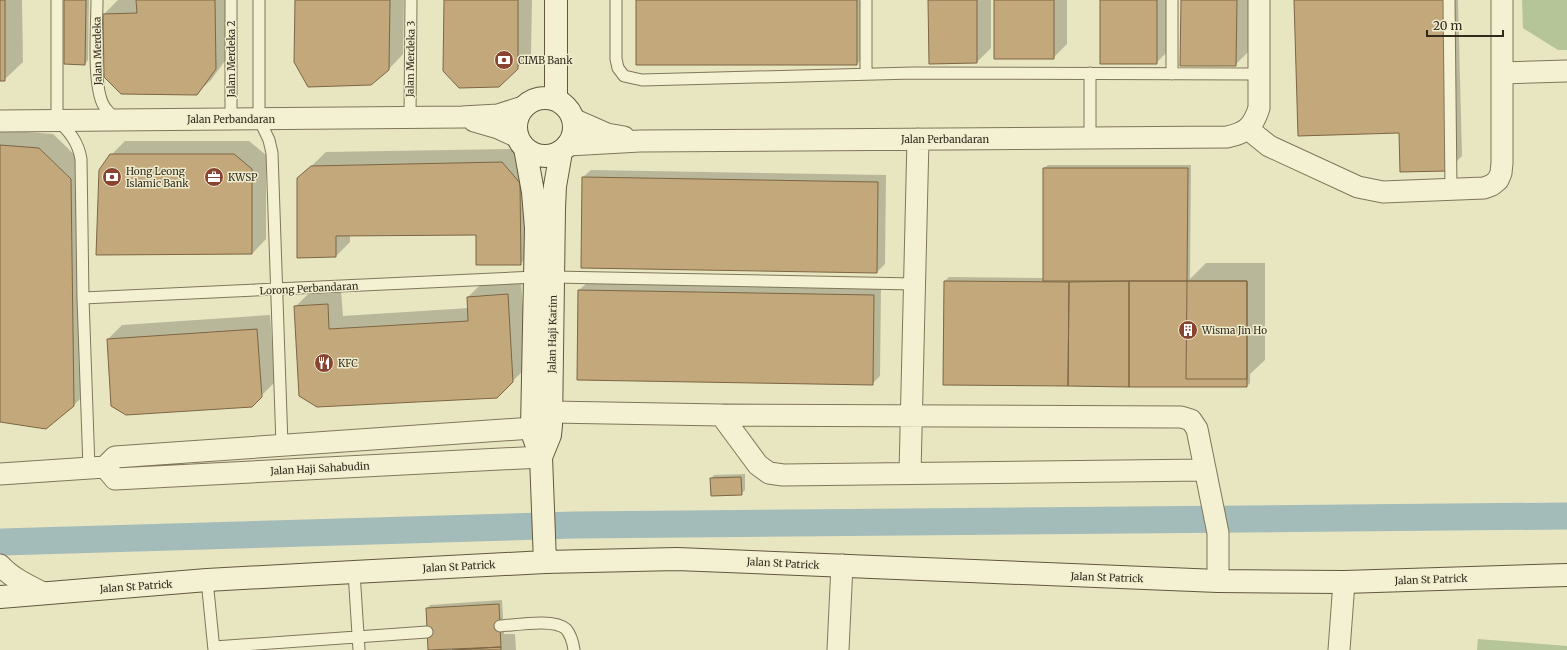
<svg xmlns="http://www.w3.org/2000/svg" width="1567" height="650" viewBox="0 0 1567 650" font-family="Merriweather,serif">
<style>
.green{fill:#b6c597}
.shadow{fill:#0003}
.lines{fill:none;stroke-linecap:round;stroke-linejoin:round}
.canal{stroke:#a3bbb9;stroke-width:27}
.building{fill:#c3a87b;stroke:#7c6643}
.lane-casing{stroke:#80765b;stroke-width:13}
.street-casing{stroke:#80765b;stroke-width:23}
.secondary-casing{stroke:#62573e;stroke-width:24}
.lane{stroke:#f4f1d3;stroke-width:11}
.street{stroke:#f4f1d3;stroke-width:21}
.secondary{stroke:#f4f1d3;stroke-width:22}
.labels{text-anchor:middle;stroke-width:3;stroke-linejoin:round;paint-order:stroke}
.street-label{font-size:10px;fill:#312b1d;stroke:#f1eed0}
.poi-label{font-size:10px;fill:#312b1d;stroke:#f1eed0;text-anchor:start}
</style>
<rect width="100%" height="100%" fill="#e8e5c1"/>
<path class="green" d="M1522,0H1567V50H1558L1523,28Z
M1478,639L1567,646V650H1477Z"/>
<path class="shadow" d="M0,0H22L23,62L4,80H0Z
M65,0H89L88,60L85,64Z
M118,0H229L230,54L211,80L196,94L104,14Z
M296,0H404L403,54L389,69Z
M445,0H532L531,54L499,86Z
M637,0H870L871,50L857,64Z
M929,0H991V48L977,62L930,63Z
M995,0H1067V44L1053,58Z
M1101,0H1170V49L1156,63Z
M1182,0H1250L1249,51L1235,65Z
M1295,0H1458L1462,156L1448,170L1400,132Z
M2,130L53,134L85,165L88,391L74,405L0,421V132Z
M125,141H249L266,155V239L252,254L111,155Z
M516,149L534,250L520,264L477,234L350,235V242L336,256L298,179L326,152Z
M1048,165H1191L1190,279L1206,263H1265V360L1250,374V383L1247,386L945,281L949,277L1044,278V168Z
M591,170L886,175L885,264L877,272L583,177Z
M521,281L527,367L496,397L300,396L295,307L309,293L341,290L343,316L469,308L468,297L482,283Z
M587,283L881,288L880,376L873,383L579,290Z
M270,315L275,382L251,406H112L108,339L122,325Z
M745,474V490L741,494L711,479L714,475Z
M502,600L504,634H515L516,650H429L427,609L430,605Z"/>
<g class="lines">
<path class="canal" d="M2,542L575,525L1567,516"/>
</g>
<path class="building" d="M0,0H5V81H0Z
M64,0H86L85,65L64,64Z
M136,0H215L216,69L197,95L121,94L104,77L103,14L137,13Z
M295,0H390L389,70L371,85L308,87L294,62Z
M444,0H518V69L499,87L459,88L443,71Z
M636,0H857V65H636Z
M928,0H977V63L929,64Z
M994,0H1054V59H994Z
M1100,0H1157V64H1100Z
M1181,0H1237L1236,66H1180Z
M1294,0H1444L1448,171L1400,172L1399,133L1298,136Z
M0,145L39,148L71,179L74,406L46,429L0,422Z
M110,154H234L252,169V254L96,255L99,170Z
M502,162L520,183L521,265H476V235L336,236V257L297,258V178L311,166Z
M1043,168H1188L1187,281H1043Z
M582,177L878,182L877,273L581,268Z
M944,281L1069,282L1068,386L943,385Z
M1129,281V387L1068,386L1069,282Z
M1129,281H1247V387H1129Z
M1187,281H1247V379H1186Z
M578,290L874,295L873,385L577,380Z
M508,294L513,382L497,398L317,407L299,396L294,306L328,304L329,329L468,321L467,297Z
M257,329L262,397L252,407L126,415L111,406L107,339Z
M741,477L742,495L711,496L710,478Z
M499,604L501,647L428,650L426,608Z
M501,647V650H452Z"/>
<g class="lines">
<g class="lane-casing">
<path id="lane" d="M57,0V120C70,132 78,142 81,159L83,298L89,468
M97,0C97,25 92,86 104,106C107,111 112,115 116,120
M259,0V119L269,140L272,153L282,445
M616,0V59L618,68L624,76L642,80L913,73L1259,74
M866,0V74
M1449,0L1451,190
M1172,74V0
M410,117L411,0
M231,119V0
M1090,138V73
M553,277L914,284
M83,298L535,277
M354,572L359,650
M207,580L214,650
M500,626C516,625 554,618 566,629C571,635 573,643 574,650
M214,647L427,632"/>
</g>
<g class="street-casing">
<path id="street" d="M1502,73L1567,71
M573,119L607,134L624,137
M0,121L462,117L498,115L523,107
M474,121L498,128L518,137
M1248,129L1269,146L1358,187L1383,192L1484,188L1492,185L1498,180L1501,173L1502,163V0
M568,145L640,141L1227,137C1246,133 1253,127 1259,108V0
M551,412L721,415L1181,417L1191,420L1197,429L1218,533V581
M721,415L758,465L769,473L783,475L1205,470
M105,467L115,479L541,457
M910,473L918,139
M0,474L105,467L115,457L532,428
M0,565C12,578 27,585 43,593
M838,650L842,565
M1339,650L1344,582"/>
</g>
<g class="secondary-casing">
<path id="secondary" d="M516 127a29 29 0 1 1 58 0a29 29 0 1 1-58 0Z
M556,100V0
M525,148L533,192L536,228L532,428L533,435L541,457
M545,562L541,457L550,435L551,425L554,208L555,186L561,152
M0,597L207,580L354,572L545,562L677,559L1218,581L1344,582L1567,575"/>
</g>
<use href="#lane" class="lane"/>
<use href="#street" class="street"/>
<use href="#secondary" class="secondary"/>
</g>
<defs>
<g id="bank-disc" transform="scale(1)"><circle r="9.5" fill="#884331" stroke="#f1eed0"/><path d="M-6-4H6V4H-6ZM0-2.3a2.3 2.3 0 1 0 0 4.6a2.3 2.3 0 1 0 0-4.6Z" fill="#fff"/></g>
<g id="office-disc" transform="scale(1)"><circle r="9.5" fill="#884331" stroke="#f1eed0"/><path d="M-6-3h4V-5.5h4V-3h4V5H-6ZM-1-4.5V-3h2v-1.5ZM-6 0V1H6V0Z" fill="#fff"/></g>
<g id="building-disc" transform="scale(1)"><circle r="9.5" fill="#884331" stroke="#f1eed0"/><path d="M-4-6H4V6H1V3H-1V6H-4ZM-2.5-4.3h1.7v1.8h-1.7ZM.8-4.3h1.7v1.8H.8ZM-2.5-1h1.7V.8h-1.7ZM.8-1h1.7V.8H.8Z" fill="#fff"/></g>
<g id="restaurant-disc" transform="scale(1)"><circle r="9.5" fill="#884331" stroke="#f1eed0"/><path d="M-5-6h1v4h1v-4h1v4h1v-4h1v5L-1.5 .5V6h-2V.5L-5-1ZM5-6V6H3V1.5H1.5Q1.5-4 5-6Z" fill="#fff"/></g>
</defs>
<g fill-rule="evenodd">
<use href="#bank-disc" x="504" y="60"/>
<use href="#bank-disc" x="112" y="177"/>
<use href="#office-disc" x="214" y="177"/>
<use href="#building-disc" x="1188" y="330"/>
<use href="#restaurant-disc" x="324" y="363"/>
</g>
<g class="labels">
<g class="street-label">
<text transform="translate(97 51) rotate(-91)" y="4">Jalan Merdeka</text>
<text transform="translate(231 59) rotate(-90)" y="4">Jalan Merdeka 2</text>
<text transform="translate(410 59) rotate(-89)" y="4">Jalan Merdeka 3</text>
<text x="231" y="123">Jalan Perbandaran</text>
<text x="945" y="143">Jalan Perbandaran</text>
<text transform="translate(309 288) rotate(-3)" y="4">Lorong Perbandaran</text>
<text transform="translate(552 334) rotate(-89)" y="4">Jalan Haji Karim</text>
<text transform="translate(320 468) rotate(-3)" y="4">Jalan Haji Sahabudin</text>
<text transform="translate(783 563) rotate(3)" y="4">Jalan St Patrick</text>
<text transform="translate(459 566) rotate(-3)" y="4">Jalan St Patrick</text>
<text transform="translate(1107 577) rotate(2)" y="4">Jalan St Patrick</text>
<text transform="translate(1431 579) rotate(-2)" y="4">Jalan St Patrick</text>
<text transform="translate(136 586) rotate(-4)" y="4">Jalan St Patrick</text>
</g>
<g class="poi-label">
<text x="518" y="64">CIMB Bank</text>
<text x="126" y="175">Hong Leong<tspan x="126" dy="12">Islamic Bank</tspan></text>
<text x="228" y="181">KWSP</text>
<text x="1202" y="334">Wisma Jin Ho</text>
<text x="338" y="367">KFC</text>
</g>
</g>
<path d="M1427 30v6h76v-6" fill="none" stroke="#312b1d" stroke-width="2"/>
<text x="1433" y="30" font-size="12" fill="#312b1d" stroke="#f1eed0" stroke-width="3" paint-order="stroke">20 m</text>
</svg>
